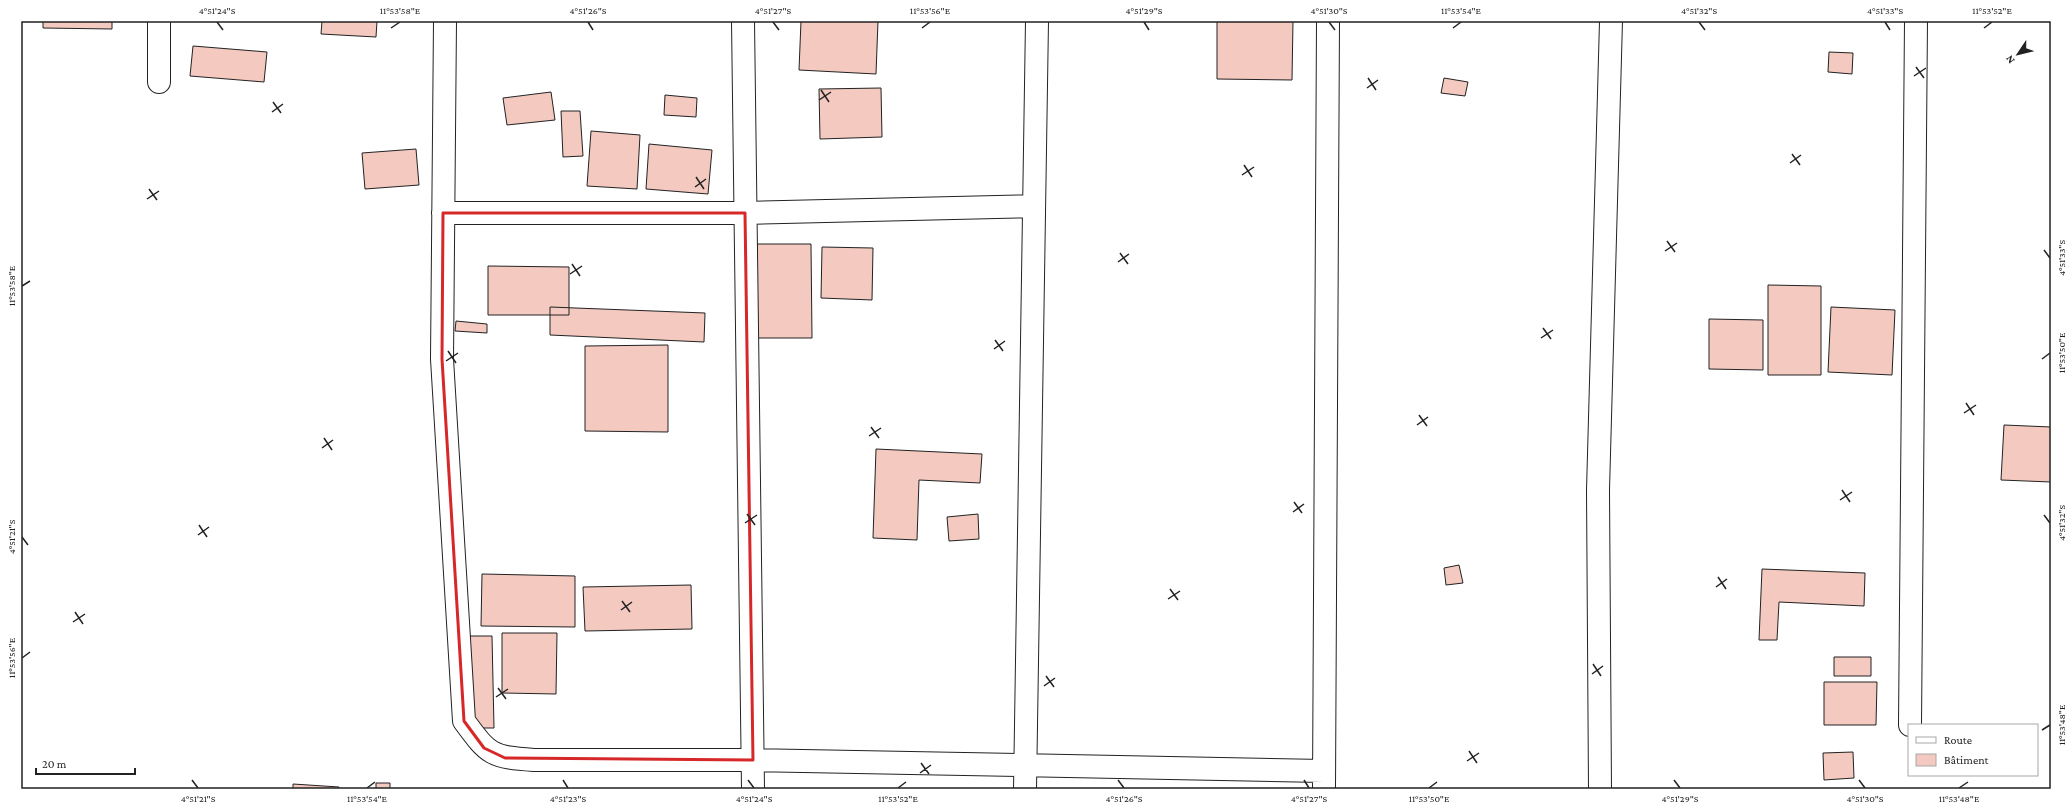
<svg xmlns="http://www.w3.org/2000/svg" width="2072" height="810" viewBox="0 0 2072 810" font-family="'Crimson Pro',serif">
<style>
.building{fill:#f3c9c0;stroke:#222}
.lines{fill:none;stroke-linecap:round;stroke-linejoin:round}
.street-casing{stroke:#222;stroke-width:24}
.street{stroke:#fff;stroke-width:22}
.marked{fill:none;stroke:#d62828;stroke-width:3;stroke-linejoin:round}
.ticks{fill:none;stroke:#222;stroke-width:1.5}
.neatline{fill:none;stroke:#222;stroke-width:1.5}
.ticks-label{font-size:10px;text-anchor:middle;fill:#222}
</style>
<rect width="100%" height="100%" fill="#fff"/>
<path class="building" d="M43,21H112V29L43,28Z
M322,21H377L376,37L321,34Z
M801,21H878L876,74L799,70Z
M1217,21H1293L1292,80L1217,79Z
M193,46L267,52L264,82L190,76Z
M1829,52L1853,53L1852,74L1828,72Z
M1444,78L1468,82L1465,96L1441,93Z
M881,88L882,137L820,139L819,89Z
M551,92L555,120L507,125L503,98Z
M665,95L697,98L696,117L664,115Z
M561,111H580L583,156L563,157Z
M591,131L640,135L637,189L587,186Z
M649,144L712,150L708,194L646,189Z
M416,149L419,185L365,189L362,153Z
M757,244H811L812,338H757Z
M822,247L873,248L872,300L821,298Z
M488,266L569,267V315H488Z
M1768,285L1821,286V375H1768Z
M550,307L705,313L704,342L550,335Z
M1831,307L1895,310L1892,375L1828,372Z
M1709,319L1763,320V370L1709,369Z
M456,321L487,324V333L455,331Z
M668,345V432L585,431V346Z
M2004,425L2051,427V482L2001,480Z
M876,449L982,454L980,483L919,480L917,540L873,538Z
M978,514L979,539L949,541L947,517Z
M1459,565L1463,583L1446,585L1444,568Z
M1762,569L1865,573L1864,606L1779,602L1777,640H1759Z
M482,574L575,576V627L481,626Z
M691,585L692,629L585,631L583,587Z
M502,633H557L556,694L502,693Z
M455,636H492L494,728H457Z
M1834,657H1871V676H1834Z
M1824,682H1877L1876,725H1824Z
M1853,752L1854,778L1824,780L1823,753Z
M376,783H390V789H376Z
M293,784L339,787V789H293Z"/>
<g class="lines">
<g class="street-casing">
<path id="street" d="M445,21L442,359L464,721C489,755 491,757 534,760H753L1324,771
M743,21L753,789
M159,82V21
M443,213H745L1034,206
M1910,725L1916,21
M1025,789L1037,21
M1324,789L1328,21
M1600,789L1598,490L1611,21"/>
</g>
<use href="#street" class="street"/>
</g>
<path class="marked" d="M443,213H745L753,760L505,758L484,748L464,721L442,359Z"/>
<path class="ticks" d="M217,22L223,30M588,22L593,30M773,22L779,30M1144,22L1149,30M1329,22L1335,30M1699,22L1705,30M1885,22L1890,30M391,28L400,22M922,28L930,22M1453,28L1461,22M1984,28L1992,22M1916,67L1924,78M1914,76L1926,68M1368,78L1376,90M1367,88L1378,80M821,90L829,102M819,100L831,92M273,102L281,113M272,112L283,104M1792,154L1800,165M1790,163L1801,155M1244,165L1252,177M1242,175L1254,167M696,177L704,189M695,187L706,179M149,189L157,200M147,199L159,191M1667,241L1675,252M2044,250L2050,258M1665,251L1677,243M1120,253L1128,264M1118,262L1129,254M572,264L580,276M570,274L582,266M22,286L30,281M1543,328L1551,339M1541,338L1553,330M995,340L1003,351M994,349L1005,341M448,351L456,363M2042,359L2050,353M446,361L458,353M1966,403L1974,415M1964,413L1976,405M1419,415L1427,426M1417,425L1428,417M871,427L879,438M869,436L881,428M324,438L332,450M322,448L333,440M1842,490L1850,502M1840,500L1852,492M1294,502L1302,513M1293,512L1304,504M747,514L755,525M2044,515L2050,523M745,523L757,515M199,525L207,537M198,535L209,527M22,537L28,545M1718,577L1726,589M1716,587L1727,579M1170,589L1178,600M1168,599L1180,591M622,601L630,612M621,610L632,602M75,612L83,624M73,622L85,614M22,658L30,652M1593,664L1601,676M1592,674L1603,666M1046,676L1054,687M1044,686L1055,678M498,688L506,699M496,697L508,689M2042,730L2050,725M1469,751L1477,763M1467,761L1479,753M921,763L929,774M920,773L931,765M192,780L198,788M563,780L568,788M748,780L754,788M1118,780L1124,788M1304,780L1309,788M1674,780L1680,788M1859,780L1865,788M367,788L375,782M898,788L906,782M1429,788L1437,782M1959,788L1968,782"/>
<rect width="2072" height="810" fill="none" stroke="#ffffff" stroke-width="44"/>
<rect x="1908" y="724" width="130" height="52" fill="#ffffff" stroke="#a7a7a7"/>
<rect x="1916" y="737" width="20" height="6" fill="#ffffff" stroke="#a7a7a7"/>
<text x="1944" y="744" font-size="12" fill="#222222">Route</text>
<rect x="1916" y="754" width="20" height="12" fill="#f3c9c0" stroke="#a7a7a7"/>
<text x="1944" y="764" font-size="12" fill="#222222">Bâtiment</text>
<g transform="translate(2018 54) rotate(235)" stroke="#ffffff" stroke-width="3" paint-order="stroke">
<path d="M0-3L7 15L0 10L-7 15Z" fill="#222222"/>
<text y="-6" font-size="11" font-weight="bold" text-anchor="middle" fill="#222222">N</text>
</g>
<path d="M36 768v6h99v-6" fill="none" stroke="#222222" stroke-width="2"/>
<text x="42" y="768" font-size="12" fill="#222222" stroke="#ffffff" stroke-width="3" paint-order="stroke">20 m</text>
<rect x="22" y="22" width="2028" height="766" class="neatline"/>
<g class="ticks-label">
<text x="217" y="14">4°51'24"S</text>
<text x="400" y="14">11°53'58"E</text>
<text x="588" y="14">4°51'26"S</text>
<text x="773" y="14">4°51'27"S</text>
<text x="930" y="14">11°53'56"E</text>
<text x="1144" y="14">4°51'29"S</text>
<text x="1329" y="14">4°51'30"S</text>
<text x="1461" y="14">11°53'54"E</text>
<text x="1699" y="14">4°51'32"S</text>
<text x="1885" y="14">4°51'33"S</text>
<text x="1992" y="14">11°53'52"E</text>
<text transform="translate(2061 258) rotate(-90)" y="4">4°51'33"S</text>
<text transform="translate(11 286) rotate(-90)" y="4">11°53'58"E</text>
<text transform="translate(2061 353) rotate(-90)" y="4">11°53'50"E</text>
<text transform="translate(2061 523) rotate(-90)" y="4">4°51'32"S</text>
<text transform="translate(11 537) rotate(-90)" y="4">4°51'21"S</text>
<text transform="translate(11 658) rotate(-90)" y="4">11°53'56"E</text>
<text transform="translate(2061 725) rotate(-90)" y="4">11°53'48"E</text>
<text x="198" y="802">4°51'21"S</text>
<text x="367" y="802">11°53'54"E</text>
<text x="568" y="802">4°51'23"S</text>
<text x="754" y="802">4°51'24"S</text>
<text x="898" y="802">11°53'52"E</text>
<text x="1124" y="802">4°51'26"S</text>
<text x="1309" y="802">4°51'27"S</text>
<text x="1429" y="802">11°53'50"E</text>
<text x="1680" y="802">4°51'29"S</text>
<text x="1865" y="802">4°51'30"S</text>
<text x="1959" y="802">11°53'48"E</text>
</g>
</svg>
